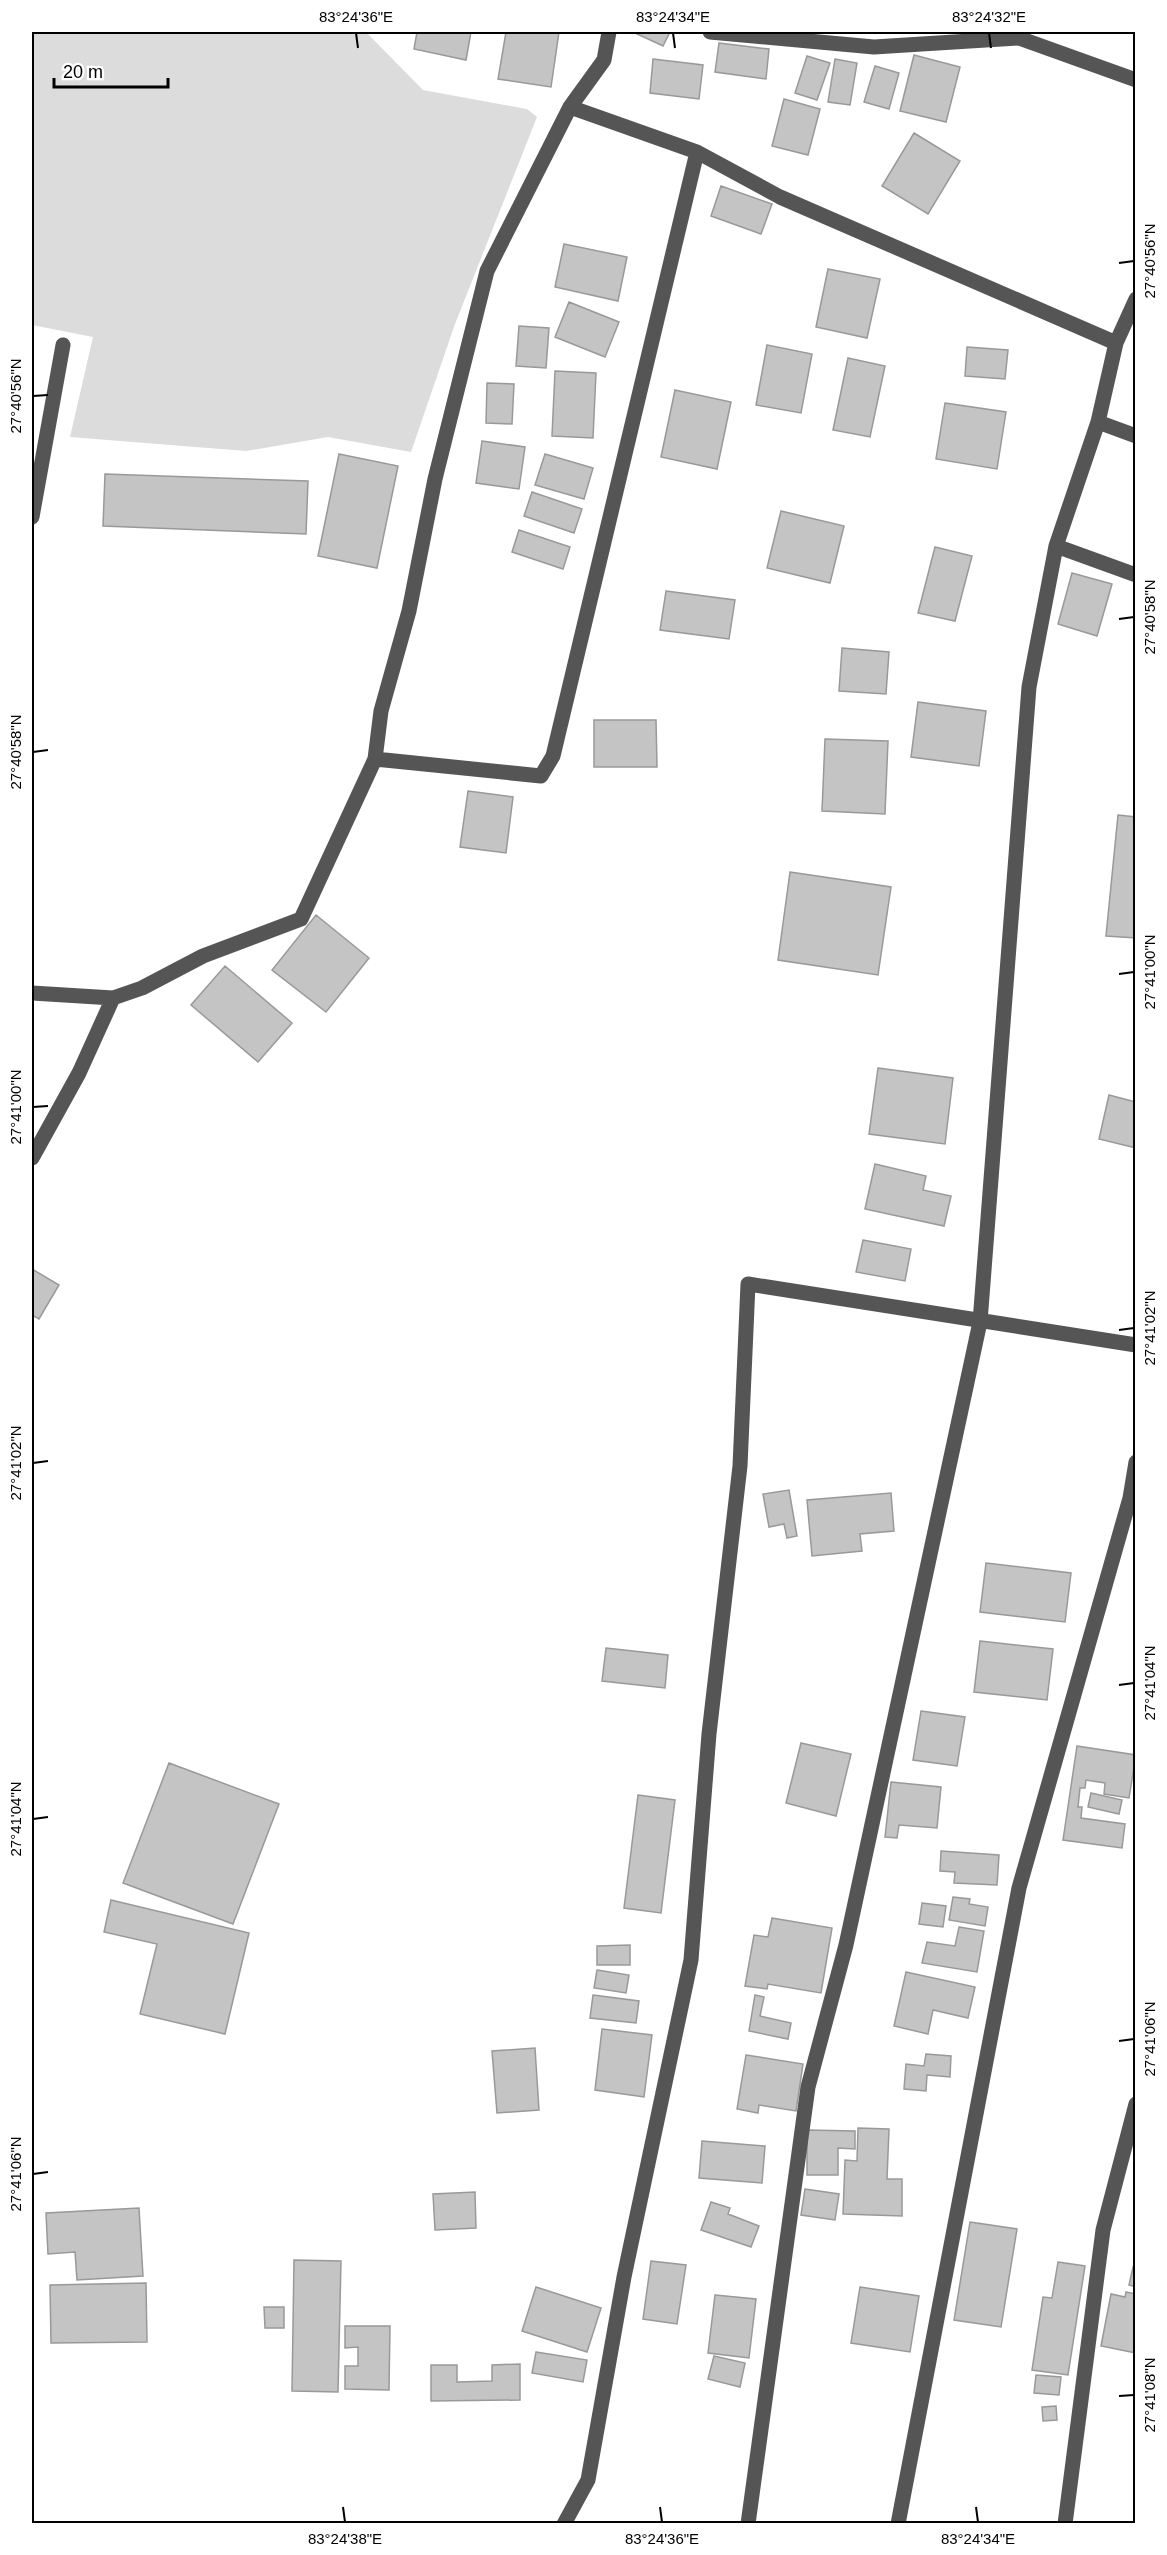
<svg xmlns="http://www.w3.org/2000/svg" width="1167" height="2555" viewBox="0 0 1167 2555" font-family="Arial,sans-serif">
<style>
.green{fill:#dcdcdc}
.building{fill:#c4c4c4;stroke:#999;stroke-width:1.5}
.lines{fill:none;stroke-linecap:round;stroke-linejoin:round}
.minor{stroke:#555;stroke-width:15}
.ticks{fill:none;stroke:#000;stroke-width:2}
.neatline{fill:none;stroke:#000;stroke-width:2}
.ticks-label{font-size:15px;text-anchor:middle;fill:#000}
</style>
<rect width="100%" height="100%" fill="#fff"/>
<path class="green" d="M32,32H366L423,90L527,109L537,117L455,324L411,452L328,437L246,451L70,437L93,337L32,325Z"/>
<path class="building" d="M417,32H471L466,60L414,49Z
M506,32H559L551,87L498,79Z
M633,32H670L663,46Z
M719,43L769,49L766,79L715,72Z
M914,55L960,67L946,122L900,111Z
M807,56L830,63L817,100L795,93Z
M653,59L703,65L699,99L650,93Z
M835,59L857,63L850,105L828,102Z
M875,66L899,73L889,109L864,102Z
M784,99L820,109L808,155L772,146Z
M914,133L960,161L928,214L882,186Z
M721,186L772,204L761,234L711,216Z
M564,244L627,257L618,301L555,287Z
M828,269L880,279L867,338L816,327Z
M569,302L619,322L605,357L555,337Z
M519,326L549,328L546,368L516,366Z
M767,345L812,354L801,413L756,405Z
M967,347L1008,350L1005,379L965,376Z
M848,358L885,366L870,437L833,430Z
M555,371L596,373L593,438L552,436Z
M487,383L514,384L512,424L486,423Z
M675,390L731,402L717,469L661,457Z
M945,403L1006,412L997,469L936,459Z
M482,441L525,447L519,489L476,483Z
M339,454L398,466L377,568L318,556Z
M545,454L593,468L584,499L535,485Z
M105,474L308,481L306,534L103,526Z
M532,492L582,509L574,533L524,516Z
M781,511L844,526L830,583L767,568Z
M519,530L570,547L563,569L512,552Z
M935,547L972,556L955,621L918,613Z
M1072,573L1112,584L1097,636L1058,624Z
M666,591L735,600L729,639L660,630Z
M842,648L889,652L886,694L839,691Z
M918,702L986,711L979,766L911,757Z
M594,720H656L657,767H594Z
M825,739L888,741L885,814L822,811Z
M468,791L513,797L506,853L460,847Z
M1118,815L1136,817V938L1106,936Z
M790,872L891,887L878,975L778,960Z
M316,915L369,958L326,1012L272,970Z
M225,966L292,1023L258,1062L191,1005Z
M878,1068L953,1078L945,1144L869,1134Z
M1109,1095L1136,1102V1148L1099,1139Z
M875,1164L926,1176L923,1190L951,1196L944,1226L865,1209Z
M863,1240L911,1249L905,1281L856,1272Z
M32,1269L59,1285L39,1319L32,1315Z
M789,1490L797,1536L787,1538L784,1524L769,1527L763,1494Z
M891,1493L894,1531L860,1534L862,1551L812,1556L807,1500Z
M986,1563L1071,1573L1065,1622L980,1612Z
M980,1641L1053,1649L1047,1700L974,1692Z
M606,1648L668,1655L665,1688L602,1681Z
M921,1711L965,1717L957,1766L913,1760Z
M801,1743L851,1754L836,1816L786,1803Z
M1077,1746L1136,1755L1129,1798L1104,1794L1105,1783L1086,1780L1085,1788H1080L1078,1807H1082L1081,1818L1125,1824L1122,1848L1063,1840Z
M169,1763L279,1804L233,1924L123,1883Z
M891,1782L941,1787L937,1828L899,1825L897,1838L885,1837Z
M1091,1793L1122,1800L1119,1814L1088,1807Z
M638,1795L675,1800L661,1913L624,1908Z
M941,1851L999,1855L997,1885L954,1883L955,1872L940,1871Z
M953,1897L970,1899L969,1904L988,1907L985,1926L949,1920Z
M111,1900L249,1933L225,2034L140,2014L157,1944L104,1932Z
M922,1903L946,1906L943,1927L919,1924Z
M772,1918L832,1928L821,1993L768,1984L767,1989L745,1986L754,1935L768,1937Z
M959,1927L984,1931L977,1972L922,1963L927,1942L955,1946Z
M630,1945V1965H597V1946Z
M597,1970L629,1975L626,1993L594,1988Z
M906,1972L975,1987L968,2018L933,2010L928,2034L894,2026Z
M593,1995L639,2001L636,2023L590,2018Z
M755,1995L764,1997L760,2016L791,2023L788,2039L749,2031Z
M602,2029L652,2035L644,2097L595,2090Z
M535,2048L539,2110L497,2113L492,2051Z
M926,2054L951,2056L950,2077L927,2075L926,2091L904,2089L906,2064L924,2066Z
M746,2055L803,2064L796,2111L759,2105L758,2113L737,2109Z
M858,2128L889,2129L887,2179H902V2216L843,2214L845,2160L857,2161Z
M807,2130L855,2131V2149L838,2148V2175H807Z
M702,2141L765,2146L762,2183L699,2178Z
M805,2189L839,2194L835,2220L801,2215Z
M475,2192L476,2228L435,2230L433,2194Z
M711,2202L730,2208L728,2214L759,2226L751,2247L701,2230Z
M139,2208L143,2276L77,2280L75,2252L48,2254L46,2213Z
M970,2222L1017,2229L1001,2327L954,2320Z
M294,2260L341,2261L338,2392L292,2391Z
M651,2261L686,2265L677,2324L643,2319Z
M1058,2262L1085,2266L1068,2375L1032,2370L1043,2297L1052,2298Z
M1133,2267H1136V2287L1129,2285Z
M146,2283L147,2342L51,2343L50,2285Z
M536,2287L601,2308L587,2352L522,2331Z
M860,2287L919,2296L910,2352L851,2343Z
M1126,2292L1136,2294V2353L1101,2346L1111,2294L1125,2297Z
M715,2295L756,2299L749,2358L708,2353Z
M264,2307H284V2328H265Z
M345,2326H390L389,2390L345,2389V2366H358V2347L345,2348Z
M536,2352L587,2360L583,2382L532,2373Z
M714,2356L745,2363L740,2387L708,2379Z
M520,2364V2400L431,2401V2365H457V2382L492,2381V2365Z
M1036,2375L1061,2377L1059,2395L1034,2393Z
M1056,2406L1057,2420L1043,2421L1042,2407Z"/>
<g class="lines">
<path class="minor" d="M710,32L874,47L1019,38L1136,80
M570,107L697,152L780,197L1116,343
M1098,422L1136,436
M32,517L63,345
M1056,546L1136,575
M375,759L541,776L553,756L697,152
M32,993L113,998
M32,1158L79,1073L113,998L142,988L203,956L301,919L375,759L381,711L409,611L435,479L487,271L570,107L604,60L609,32
M564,2524L588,2480L624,2277L691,1960L709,1734L740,1466L748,1284L1136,1345
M748,2524L808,2087L846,1945L980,1322L1029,687L1056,546L1098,422L1116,343L1136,299
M898,2524L1019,1888L1130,1498L1136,1462
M1065,2524L1103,2230L1136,2104"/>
</g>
<path class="ticks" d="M356,33L358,48M673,33L675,48M989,33L991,48M1119,263L1134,261M33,396L48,395M1119,619L1134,617M33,752L48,750M1119,974L1134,972M33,1107L48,1106M1119,1330L1134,1328M33,1463L48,1461M1119,1685L1134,1683M33,1819L48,1817M1119,2041L1134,2039M33,2174L48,2172M1119,2396L1134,2395M343,2507L345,2522M660,2507L662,2522M976,2507L978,2522"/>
<rect width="1167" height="2555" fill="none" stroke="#ffffff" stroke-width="66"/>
<path d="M54 78v9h114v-9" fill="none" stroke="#000000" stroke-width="3"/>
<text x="63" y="78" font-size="18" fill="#000000" stroke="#ffffff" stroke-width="4.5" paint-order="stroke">20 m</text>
<rect x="33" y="33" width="1101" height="2489" class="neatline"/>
<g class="ticks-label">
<text x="356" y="22">83°24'36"E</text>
<text x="673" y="22">83°24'34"E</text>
<text x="989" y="22">83°24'32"E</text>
<text transform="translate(1150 261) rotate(-90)" y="5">27°40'56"N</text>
<text transform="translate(16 396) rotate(-90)" y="5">27°40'56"N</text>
<text transform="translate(1150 617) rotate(-90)" y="5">27°40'58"N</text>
<text transform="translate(16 752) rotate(-90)" y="5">27°40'58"N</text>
<text transform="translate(1150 972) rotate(-90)" y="5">27°41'00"N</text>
<text transform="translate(16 1107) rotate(-90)" y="5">27°41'00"N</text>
<text transform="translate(1150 1328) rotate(-90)" y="5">27°41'02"N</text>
<text transform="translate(16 1463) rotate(-90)" y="5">27°41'02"N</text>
<text transform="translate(1150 1683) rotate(-90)" y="5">27°41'04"N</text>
<text transform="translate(16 1819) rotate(-90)" y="5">27°41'04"N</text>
<text transform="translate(1150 2039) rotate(-90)" y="5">27°41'06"N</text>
<text transform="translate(16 2174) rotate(-90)" y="5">27°41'06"N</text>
<text transform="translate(1150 2395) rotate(-90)" y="5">27°41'08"N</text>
<text x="345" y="2544">83°24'38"E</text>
<text x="662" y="2544">83°24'36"E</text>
<text x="978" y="2544">83°24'34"E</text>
</g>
</svg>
